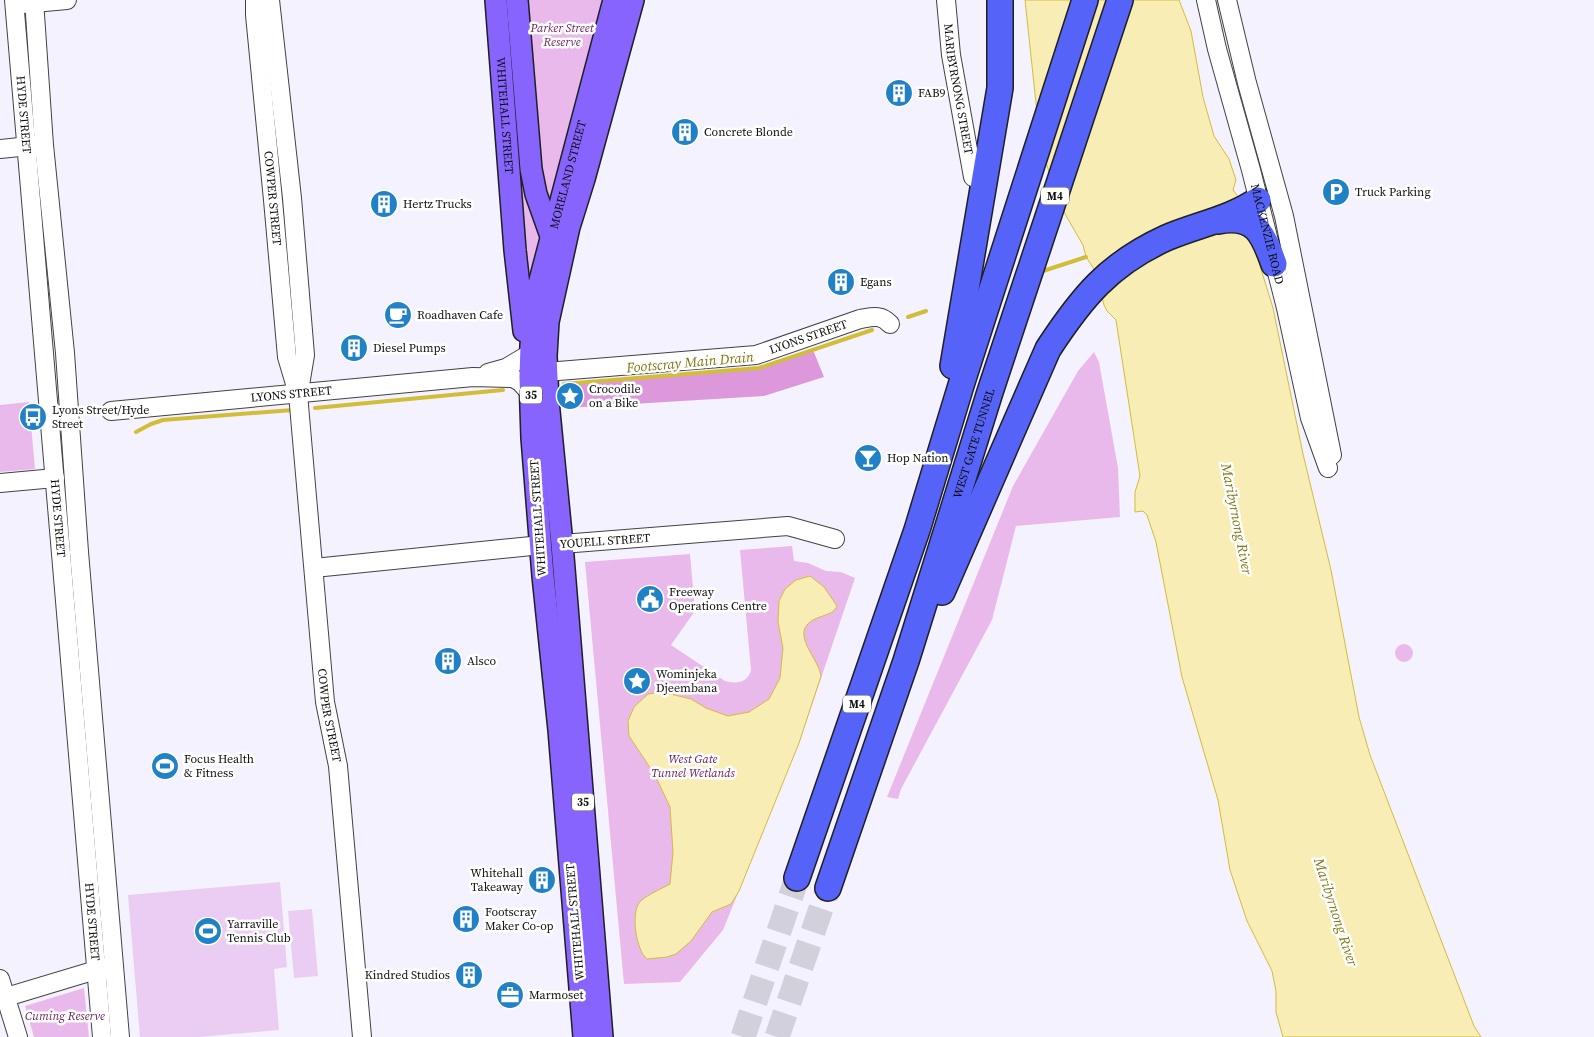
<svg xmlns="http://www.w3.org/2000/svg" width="1594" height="1037" viewBox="0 0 1594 1037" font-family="'Source Serif 4',serif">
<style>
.green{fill:#e9b9ec}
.forest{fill:#dd98dc}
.pitch{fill:#ebccf2}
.water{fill:#f8edb4;stroke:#d2bd39}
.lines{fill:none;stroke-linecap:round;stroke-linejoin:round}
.stream{stroke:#d2bd39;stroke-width:4}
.highway-tunnel{stroke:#d2d0db;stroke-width:25;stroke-dasharray:25 12;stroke-linecap:butt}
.minor-casing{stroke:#424242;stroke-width:20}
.major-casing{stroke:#202020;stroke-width:24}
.highway-casing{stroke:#202020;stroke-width:28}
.minor{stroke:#fff;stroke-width:18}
.major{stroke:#8664fd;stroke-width:21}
.highway{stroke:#5663f9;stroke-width:25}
.labels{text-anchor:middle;stroke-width:5;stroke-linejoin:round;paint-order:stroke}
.shield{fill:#fff;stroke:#575757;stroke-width:1}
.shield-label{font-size:11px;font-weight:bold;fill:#0f0f0f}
.park-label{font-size:12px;font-style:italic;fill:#6b1c57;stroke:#fff}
.street-label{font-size:12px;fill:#0f0f0f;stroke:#fff}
.poi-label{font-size:12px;fill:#0f0f0f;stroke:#fff;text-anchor:start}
.water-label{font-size:14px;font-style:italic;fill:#827612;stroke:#fff}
</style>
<rect width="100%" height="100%" fill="#f5f2ff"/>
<path class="green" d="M502,0H510L542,239L533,277H524Z
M523,0H607L554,199L547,197L543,182Z
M1094,352L1099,362L1118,468L1120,517L1016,526L992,620L901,789L898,799L887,797L1013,486L1078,371Z
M29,402L35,469L0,472V405Z
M792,546L794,561L808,563L826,571L841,572L855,578L799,743L723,930L680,982L624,984L585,562L690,554L695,611L671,645L725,681C736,684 748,683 751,670L740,550Z
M1395 653a9 9 0 1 1 18 0a9 9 0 1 1-18 0Z
M84,988L89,1037H34L25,1006Z"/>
<path class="forest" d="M813,350L824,377L764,396L567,408L564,384L759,368Z"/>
<path class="pitch" d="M280,882L287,967L274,969L279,1030L199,1037H140L128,895Z
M312,909L318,976L294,978L288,911Z"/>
<path class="water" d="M1025,0H1179L1191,31L1203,97L1214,136L1229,159L1236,180L1233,190L1239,198L1273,308L1303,454L1331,570L1359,717L1370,755L1474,1026L1481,1037H1283L1276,1012V991L1272,971L1247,921L1230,870L1218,800L1182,677L1156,542L1147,515L1143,511L1135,512V492L1140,476L1116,320L1107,311L1104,305L1102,297L1104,284L1086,257L1083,245L1065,214L1041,150Z
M810,576L824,587L837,606C833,618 812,614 805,628C799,642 819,661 821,676L799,743L739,891L731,904L712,912L691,941L676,954L667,957L647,959C636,950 631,915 639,903C644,896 663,888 670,884L673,852L670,807L655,775L629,736L628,721L634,707L648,694L662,692L691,699L706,708L728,716L749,712L769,699L780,678L783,648L778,622L779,601L785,589L796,580Z"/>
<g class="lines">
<path class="stream" d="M1040,272L1086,257
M908,317L926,311
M564,384L759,368L872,330
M315,408L503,390
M136,432L151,424L163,420L293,410"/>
<path class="highway-tunnel" d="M743,1037L797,878
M777,1037L828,888"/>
<g class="minor-casing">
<g id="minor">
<path id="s1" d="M14,0L102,1037"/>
<path d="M34,0L44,145L65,353L79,552L120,1037"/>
<path id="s2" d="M255,0V15L273,200L287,357L298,394L325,702L338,766L362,1037"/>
<path d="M270,0L292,198L305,355L299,391"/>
<path id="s3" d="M946,0L951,55L973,177"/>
<path id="s4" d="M1206,0L1217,49L1251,170L1286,308L1310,418L1328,468"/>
<path d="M1227,0L1247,83L1284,216L1332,455"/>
<path d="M22,4L67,0"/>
<path d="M0,149L39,145"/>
<path id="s5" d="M546,372L756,355L860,319C872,317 881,314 890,324"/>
<path d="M488,373L506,368L531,353"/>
<path id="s6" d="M111,411L473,377L513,378L520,382L531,394"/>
<path d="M0,483L55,478"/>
<path d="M562,544L788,526L835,539"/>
<path d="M314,568L541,545"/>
<path d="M0,979L18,1037"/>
<path d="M0,999L106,967"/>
</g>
</g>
<g class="major-casing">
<g id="major">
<path id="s7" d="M496,0L515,250L524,331"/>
<path d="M517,0L531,169L536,194L552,239"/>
<path id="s8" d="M584,1037L559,730L543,576L532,438L530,377L531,345L538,288L614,0"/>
<path d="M602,1037L562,544L548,401L546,356L548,322L569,227L584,179L633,0"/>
</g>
</g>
<g class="highway-casing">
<g id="highway">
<path d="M1218,221C1255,214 1263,233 1274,264"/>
<path d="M953,366L1000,88V0"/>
<path d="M942,592L1048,349C1082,297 1109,264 1166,238C1196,225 1231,219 1258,200"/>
<path d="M797,878L917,530L962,382L1085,0"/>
<path id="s9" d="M828,888L906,661L990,392L1120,0"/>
</g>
</g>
<use href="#minor" class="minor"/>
<use href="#major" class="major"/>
<use href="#highway" class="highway"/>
</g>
<defs>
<g id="building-disc" transform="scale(1.4375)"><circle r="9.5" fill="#2181c6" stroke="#fff"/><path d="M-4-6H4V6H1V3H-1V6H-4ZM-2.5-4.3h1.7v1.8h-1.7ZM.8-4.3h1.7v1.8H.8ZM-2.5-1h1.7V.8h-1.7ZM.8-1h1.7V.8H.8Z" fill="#fff"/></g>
<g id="parking-disc" transform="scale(1.4375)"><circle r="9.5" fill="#2181c6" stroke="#fff"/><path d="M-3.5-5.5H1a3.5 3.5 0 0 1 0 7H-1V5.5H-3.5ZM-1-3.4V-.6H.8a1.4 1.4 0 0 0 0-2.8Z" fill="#fff"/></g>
<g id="cafe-disc" transform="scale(1.4375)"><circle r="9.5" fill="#2181c6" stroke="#fff"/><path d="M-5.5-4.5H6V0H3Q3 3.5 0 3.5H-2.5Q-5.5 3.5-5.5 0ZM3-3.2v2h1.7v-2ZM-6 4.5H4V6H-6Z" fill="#fff"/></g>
<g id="sight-disc" transform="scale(1.4375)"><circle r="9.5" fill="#2181c6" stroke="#fff"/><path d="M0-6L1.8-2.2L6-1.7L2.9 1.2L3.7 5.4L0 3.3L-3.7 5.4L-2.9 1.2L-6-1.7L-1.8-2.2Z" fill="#fff"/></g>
<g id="bus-disc" transform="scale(1.4375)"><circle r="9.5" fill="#2181c6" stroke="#fff"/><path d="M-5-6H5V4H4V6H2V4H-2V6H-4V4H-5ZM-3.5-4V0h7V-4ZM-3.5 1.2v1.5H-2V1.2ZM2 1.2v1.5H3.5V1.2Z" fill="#fff"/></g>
<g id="bar-disc" transform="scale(1.4375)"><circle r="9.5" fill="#2181c6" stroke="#fff"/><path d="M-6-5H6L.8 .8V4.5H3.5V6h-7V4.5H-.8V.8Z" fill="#fff"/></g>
<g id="civic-disc" transform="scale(1.4375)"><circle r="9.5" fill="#2181c6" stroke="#fff"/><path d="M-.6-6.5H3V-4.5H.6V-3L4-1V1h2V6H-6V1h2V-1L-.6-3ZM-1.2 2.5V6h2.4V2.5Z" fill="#fff"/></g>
<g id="stadium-disc" transform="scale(1.4375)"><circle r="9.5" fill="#2181c6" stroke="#fff"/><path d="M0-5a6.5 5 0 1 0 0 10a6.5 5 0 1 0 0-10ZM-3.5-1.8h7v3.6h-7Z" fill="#fff"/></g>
<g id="office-disc" transform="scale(1.4375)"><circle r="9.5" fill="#2181c6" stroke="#fff"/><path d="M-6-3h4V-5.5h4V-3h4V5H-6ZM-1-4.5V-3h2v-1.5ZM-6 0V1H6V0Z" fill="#fff"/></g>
</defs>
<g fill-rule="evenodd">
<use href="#building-disc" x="899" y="93"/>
<use href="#building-disc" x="685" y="132"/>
<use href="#parking-disc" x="1336" y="192"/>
<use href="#building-disc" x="384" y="204"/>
<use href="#building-disc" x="841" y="282"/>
<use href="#cafe-disc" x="398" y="315"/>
<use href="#building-disc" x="354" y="348"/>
<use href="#sight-disc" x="570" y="396"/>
<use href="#bus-disc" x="33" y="417"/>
<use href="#bar-disc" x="868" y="458"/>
<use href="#civic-disc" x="650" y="599"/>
<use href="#building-disc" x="448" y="661"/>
<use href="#sight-disc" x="637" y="681"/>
<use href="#stadium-disc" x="165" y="766"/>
<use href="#building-disc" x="542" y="880"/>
<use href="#building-disc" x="466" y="919"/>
<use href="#stadium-disc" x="208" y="931"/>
<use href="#building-disc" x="469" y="975"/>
<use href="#office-disc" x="510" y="995"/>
</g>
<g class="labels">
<g class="shield">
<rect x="1041" y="187.5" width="28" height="17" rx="4"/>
<rect x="520" y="386.5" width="22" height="17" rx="4"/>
<rect x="843" y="695.5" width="28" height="17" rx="4"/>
<rect x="572" y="793.5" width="22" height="17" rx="4"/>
</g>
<g class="shield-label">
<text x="1055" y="200">M4</text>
<text x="531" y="399">35</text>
<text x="857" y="708">M4</text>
<text x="583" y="806">35</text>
</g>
<g class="park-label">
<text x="562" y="32">Parker Street<tspan x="562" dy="14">Reserve</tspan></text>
<text x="693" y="763">West Gate<tspan x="693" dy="14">Tunnel Wetlands</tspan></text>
<text x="65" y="1020">Cuming Reserve</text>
</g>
<g class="street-label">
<text dy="4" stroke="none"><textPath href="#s3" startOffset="90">MARIBYRNONG STREET</textPath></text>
<text dy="4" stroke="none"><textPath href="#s1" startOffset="115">HYDE STREET</textPath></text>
<text dy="4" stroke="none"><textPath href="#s7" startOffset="116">WHITEHALL STREET</textPath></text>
<text dy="4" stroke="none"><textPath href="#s8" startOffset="869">MORELAND STREET</textPath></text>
<text dy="4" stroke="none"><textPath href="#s2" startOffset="199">COWPER STREET</textPath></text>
<text dy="4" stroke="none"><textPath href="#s4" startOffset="242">MACKENZIE ROAD</textPath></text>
<text dy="4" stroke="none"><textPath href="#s5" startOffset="266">LYONS STREET</textPath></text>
<text dy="4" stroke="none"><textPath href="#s6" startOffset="181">LYONS STREET</textPath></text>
<text dy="4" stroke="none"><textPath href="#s9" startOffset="468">WEST GATE TUNNEL</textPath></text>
<text dy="4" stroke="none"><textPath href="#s1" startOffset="520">HYDE STREET</textPath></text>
<text transform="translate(538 518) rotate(-94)" y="4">WHITEHALL STREET</text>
<text transform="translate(605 541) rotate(-4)" y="4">YOUELL STREET</text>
<text dy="4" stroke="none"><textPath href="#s2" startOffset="720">COWPER STREET</textPath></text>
<text dy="4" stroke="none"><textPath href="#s1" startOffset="925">HYDE STREET</textPath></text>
<text transform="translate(575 922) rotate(-95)" y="4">WHITEHALL STREET</text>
</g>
<g class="poi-label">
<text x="918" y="97">FAB9</text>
<text x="704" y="136">Concrete Blonde</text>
<text x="1355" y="196">Truck Parking</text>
<text x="403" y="208">Hertz Trucks</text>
<text x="860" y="286">Egans</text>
<text x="417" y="319">Roadhaven Cafe</text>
<text x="373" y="352">Diesel Pumps</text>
<text x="589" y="393">Crocodile<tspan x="589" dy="14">on a Bike</tspan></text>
<text x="52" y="414">Lyons Street/Hyde<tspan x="52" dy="14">Street</tspan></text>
<text x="887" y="462">Hop Nation</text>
<text x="669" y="596">Freeway<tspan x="669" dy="14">Operations Centre</tspan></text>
<text x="467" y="665">Alsco</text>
<text x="656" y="678">Wominjeka<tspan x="656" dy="14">Djeembana</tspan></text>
<text x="184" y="763">Focus Health<tspan x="184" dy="14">&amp; Fitness</tspan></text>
<text x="523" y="877" text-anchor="end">Whitehall<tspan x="523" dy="14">Takeaway</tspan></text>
<text x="485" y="916">Footscray<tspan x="485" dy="14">Maker Co-op</tspan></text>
<text x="227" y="928">Yarraville<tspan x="227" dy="14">Tennis Club</tspan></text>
<text x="450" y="979" text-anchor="end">Kindred Studios</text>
<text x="529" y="999">Marmoset</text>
</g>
<g class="water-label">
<text transform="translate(690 362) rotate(-5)" y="5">Footscray Main Drain</text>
<text transform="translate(1237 519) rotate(79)" y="5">Maribyrnong River</text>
<text transform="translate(1336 912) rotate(72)" y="5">Maribyrnong River</text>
</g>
</g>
</svg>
